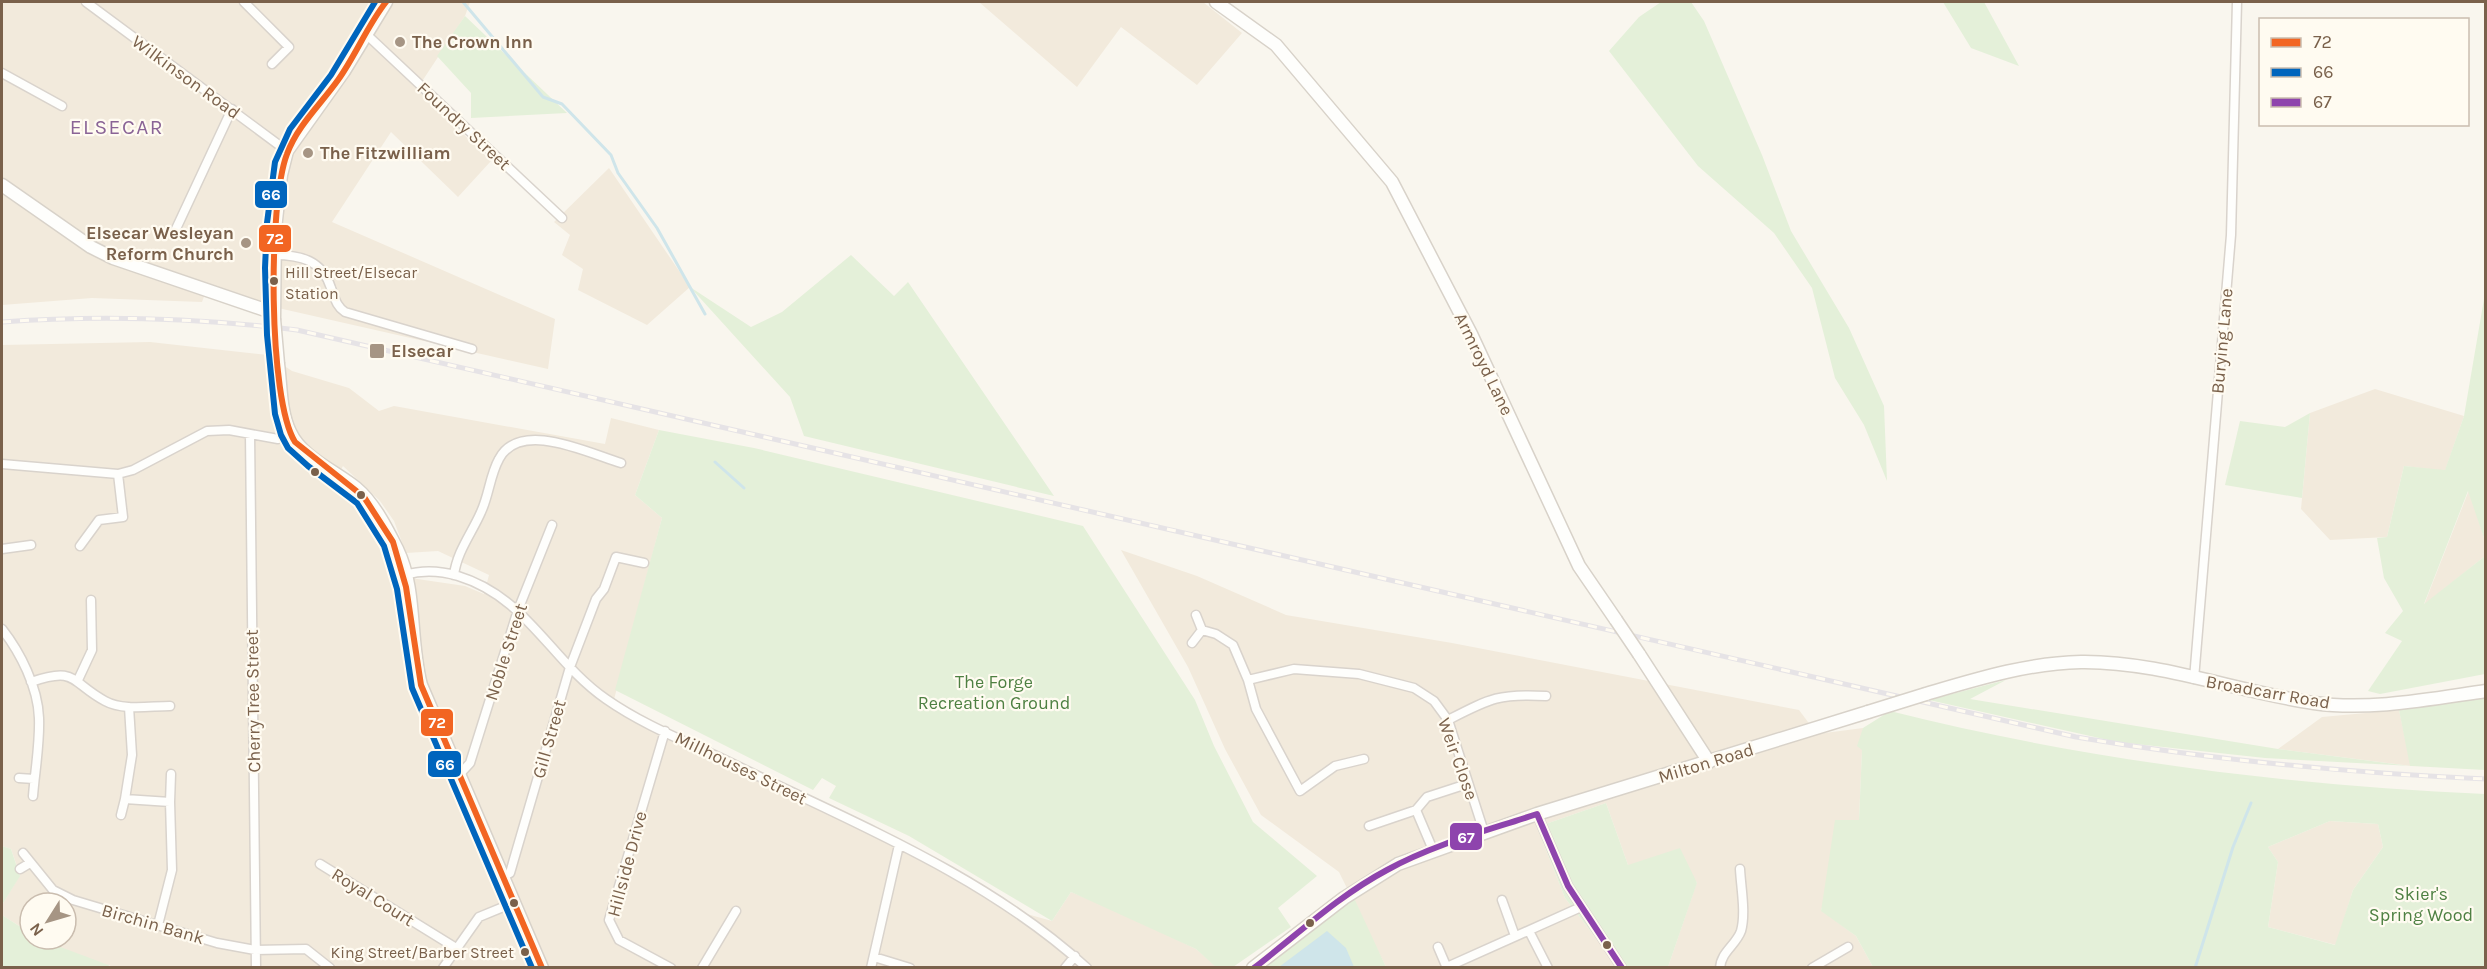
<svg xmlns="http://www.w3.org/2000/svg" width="2487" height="969" viewBox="0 0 2487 969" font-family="Karla,sans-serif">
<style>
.residential{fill:#f2eadc;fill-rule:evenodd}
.green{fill:#e4f0d9;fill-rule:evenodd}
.water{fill:#cfe5ea}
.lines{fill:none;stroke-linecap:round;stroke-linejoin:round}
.stream{stroke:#cfe5ea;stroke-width:3}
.street-casing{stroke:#d9d3cc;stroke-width:11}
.secondary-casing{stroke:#d8d2c9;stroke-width:15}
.street{stroke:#fefefc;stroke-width:8}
.secondary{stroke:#fefefc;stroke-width:12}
.rail-casing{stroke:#e6e3e6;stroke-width:5}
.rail{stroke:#fffbf1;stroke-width:3;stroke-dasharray:9;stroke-linecap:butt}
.secondary-bridge-casing{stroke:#d8d2c9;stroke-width:15;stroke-linecap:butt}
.secondary-bridge{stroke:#fefefc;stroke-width:12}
.bus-1-casing{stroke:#fffbf1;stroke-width:10}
.bus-2-casing{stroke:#fffbf1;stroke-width:10}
.bus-3-casing{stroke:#fffbf1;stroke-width:10}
.bus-1{stroke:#f26522;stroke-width:6}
.bus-2{stroke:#0065bd;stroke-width:6}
.bus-3{stroke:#8e44ad;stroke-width:6}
.poi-dot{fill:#a69584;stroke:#fffbf1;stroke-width:2}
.bus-dot{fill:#7a614b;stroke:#fffbf1;stroke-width:2}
.labels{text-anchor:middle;stroke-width:4.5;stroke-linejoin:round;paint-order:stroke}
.bus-label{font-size:16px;fill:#7a614b;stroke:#fffbf1;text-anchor:start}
.poi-label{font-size:18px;font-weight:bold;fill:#7a614b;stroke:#fffbf1;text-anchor:start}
.street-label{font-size:18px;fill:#7a614b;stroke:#fffbf1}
.park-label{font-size:18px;fill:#4e8042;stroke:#fffbf1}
.quarter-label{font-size:21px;letter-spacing:1.5px;fill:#8a6496;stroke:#fffbf1}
.line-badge{stroke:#fffbf1;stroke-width:2}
.badge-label{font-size:16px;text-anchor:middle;font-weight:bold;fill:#fff}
</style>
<rect width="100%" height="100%" fill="#f9f6ee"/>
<path class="residential" d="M2,2H470L465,16L417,89L491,161L458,197L391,132L332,222L555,319L548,369L265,305L208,286L202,302L92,298L2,305Z
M979,2H1203L1242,33L1197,85L1121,27L1077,87Z
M609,168L690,287L647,325L578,290L583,269L562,255L570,235L554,222Z
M150,342L268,355L292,371L349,388L379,411L394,406L605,444L611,418L659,430L635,495L662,518L612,707L894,842L1012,910L1052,921L1071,892L1129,916L1196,949L1217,967L117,968L50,946L40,939H66V903H30V933L2,915V905L20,875L11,849L2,846V345ZM343,466L380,501L394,521L406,553L438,551L489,575L484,594L465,586L397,576L378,523L338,475Z
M2375,389L2464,416L2445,471L2404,466L2387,537L2330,540L2301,509L2310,413Z
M2469,490L2485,541V556L2424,605Z
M1121,550L1197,576L1286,615L1452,643L1799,710L1817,734L1863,728L1859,820L1821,910L1856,936L1873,967H1668L1697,882L1628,865L1606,803L1537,827L1565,898L1618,967H1386L1339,872L1261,815L1225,749L1188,667Z
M2399,710L2411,766L2278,749L2322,717Z
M2330,821L2378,824L2383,847L2353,890L2336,945L2268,927L2278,862L2268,847Z"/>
<path class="green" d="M1661,2H1691L1704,21L1762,155L1791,231L1849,328L1884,406L1887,481L1864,425L1835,378L1812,288L1774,233L1698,166L1609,51L1639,17Z
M1943,2H1984L2019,66L1971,48Z
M465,16L567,113L471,118V93L437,56Z
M851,255L894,296L908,282L1054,496L804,436L790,397L690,287L751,327L782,312Z
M2485,293V541L2468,491L2424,604L2485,556V674L2380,694L2368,691L2402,641L2385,633L2403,611L2384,578L2377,538L2387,537L2404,466L2445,470L2464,416Z
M2310,413L2302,498L2225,485L2240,421L2285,427Z
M659,430L754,448L1083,526L1195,700L1214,746L1253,822L1317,876L1278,908L1291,927L1233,967L1217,968L1196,949L1071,892L1052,921L909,836L829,798L836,786L822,778L813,790L615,690L662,518L635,495Z
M2006,680L1970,699L2278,749L2410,766L2399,710L2485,694V770L2265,758L2117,742L1929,700Z
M1890,711C2085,760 2285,785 2485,794V967H1873L1856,936L1821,911L1835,820H1859L1862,750L1857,746L1863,728ZM2330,821L2378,824L2383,847L2353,890L2335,945L2268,927L2278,862L2268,847Z
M1606,803L1628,865L1680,848L1697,883L1668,967H1618L1565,898L1537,827Z
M2,846L11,849L20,876L2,905Z
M1354,898L1386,967L1263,968Z
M2,915L30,933V939C44,939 91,959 109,965L108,967H2Z"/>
<path class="water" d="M1327,931L1346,948L1354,967H1279Z"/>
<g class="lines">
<path class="stream" d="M463,2L543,97L562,104L611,155L618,173L657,228L705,314
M715,462L744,488
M2195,968L2233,847L2251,803"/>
<g class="street-casing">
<path id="street" d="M86,2L287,151
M244,2L289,47L272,64
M366,34L562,218
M2,73L62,106
M175,231L232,109
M274,255C301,255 322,260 331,288C335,298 336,306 345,312L472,349
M250,434L256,968
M2,464L118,474L133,470L207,431L229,430L278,439L290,434
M80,546L99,520L123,517L118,474
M2,549L31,545
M405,575C422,570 441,571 458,576C527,597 551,661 606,699C643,725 687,742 727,761C851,822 984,874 1087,968
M454,575C457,551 472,533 481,512C489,495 490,475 499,459C520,419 588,453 621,463
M1196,615L1202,630L1216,634L1233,645L1248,680L1256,709L1300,791L1335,766L1364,759
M2,629C20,652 38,687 39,718C40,744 35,770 33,796
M1192,643L1202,630
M2194,679L2231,235L2237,2
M78,680L92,650L91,600
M1248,680L1294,669L1359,674L1414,688L1434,701L1448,720L1484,832
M31,682C77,666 70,682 105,701C123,711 150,706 170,706
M129,707L132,755L125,799L170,802L172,870L158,925
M1448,720C1489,699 1499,693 1546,696
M665,731L609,920L619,940L671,968
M458,776L470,763L518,610L552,525
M19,778L34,779
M170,802L171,774
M1537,814L1568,886L1622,968
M121,815L125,799
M1369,826L1416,810
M1433,850L1416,810L1427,797L1467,784
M23,853L53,890L73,900L217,943L255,950L306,949L330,968
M320,864L456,948
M20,869L30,863
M502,877L510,873L570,667L596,599L604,589L616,557L644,563
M1502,900L1515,936
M1529,931L1548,968
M1438,947L1447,968
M874,957L910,968
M1447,967L1581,907
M443,968L479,917L513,903
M702,968L736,911
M871,968L899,845
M1065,968L1075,956
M1720,968C1721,952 1736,945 1741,931C1746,913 1741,888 1740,869
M1812,968L1848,947"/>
</g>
<g class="secondary-casing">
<path id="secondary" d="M1216,2L1276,45L1392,182L1471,334L1579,566L1616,620
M2,185L91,247L113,258L274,313
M274,319L275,229L281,175L287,151L344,71L386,2
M278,364C281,386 280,412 290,432C301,457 335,471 356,488C374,503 387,529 397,549C417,590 409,641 421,685L542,968
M1639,654L1709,762
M1926,694C1977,679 2028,663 2081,662C2159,661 2237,692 2314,703C2369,711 2430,699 2486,691
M1253,968L1344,898L1398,864L1537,814L1868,712"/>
</g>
<use href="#street" class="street"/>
<use href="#secondary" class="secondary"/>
<g class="rail-casing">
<path id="rail" d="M2,322C101,315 198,318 297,330L2076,737C2213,760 2348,773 2486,779"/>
</g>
<use href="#rail" class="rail"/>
<g class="secondary-bridge-casing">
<path id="secondary-bridge" d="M274,319L278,364
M1616,620L1639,654
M1868,712L1926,694"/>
</g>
<use href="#secondary-bridge" class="secondary-bridge"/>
<g class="bus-1-casing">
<path id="bus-1" d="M386,2C367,26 356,55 338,80C321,104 297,126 287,154C268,203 268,399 295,442L364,497L393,542L406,587L421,685L542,968"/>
</g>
<g class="bus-2-casing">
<path id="bus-2" d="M375,2L331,75L290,129L275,162L267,223L265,268L267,335L275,414L281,435L288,448L308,466L357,503L384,546L397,589L412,688L532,968"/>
</g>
<g class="bus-3-casing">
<path id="bus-3" d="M1254,968C1297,935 1338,896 1387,870C1434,844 1486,831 1537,814L1568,886L1622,968"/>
</g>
<use href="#bus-1" class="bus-1"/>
<use href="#bus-2" class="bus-2"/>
<use href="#bus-3" class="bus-3"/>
</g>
<g class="poi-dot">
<circle cx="400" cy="42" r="6"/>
<circle cx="308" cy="153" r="6"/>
<circle cx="246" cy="243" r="6"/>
<rect x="369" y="343" width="16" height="16" rx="3"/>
</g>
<g class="bus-dot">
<circle cx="274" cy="281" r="5"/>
<circle cx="315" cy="472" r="5"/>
<circle cx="361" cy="495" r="5"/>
<circle cx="514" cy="903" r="5"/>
<circle cx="1310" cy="923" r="5"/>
<circle cx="1607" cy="945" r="5"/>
<circle cx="525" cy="952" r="5"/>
</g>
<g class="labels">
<g class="bus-label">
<text x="285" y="278">Hill Street/Elsecar<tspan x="285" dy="21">Station</tspan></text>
<text x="514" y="958" text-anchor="end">King Street/Barber Street</text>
</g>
<g class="poi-label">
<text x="412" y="48">The Crown Inn</text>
<text x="320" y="159">The Fitzwilliam</text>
<text x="234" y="239" text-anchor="end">Elsecar Wesleyan<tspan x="234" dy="21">Reform Church</tspan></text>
<text x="391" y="357">Elsecar</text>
</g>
<g class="street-label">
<text transform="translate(186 77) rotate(36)" y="6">Wilkinson Road</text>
<text transform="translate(464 126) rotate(43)" y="6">Foundry Street</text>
<text transform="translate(2222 341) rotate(-85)" y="6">Burying Lane</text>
<text transform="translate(1484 364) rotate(64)" y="6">Armroyd Lane</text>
<text transform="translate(506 652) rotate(-72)" y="6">Noble Street</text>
<text transform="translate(2268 692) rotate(10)" y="6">Broadcarr Road</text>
<text transform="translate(253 701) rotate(-91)" y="6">Cherry Tree Street</text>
<text transform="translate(549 739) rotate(-74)" y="6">Gill Street</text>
<text transform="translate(1458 759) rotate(70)" y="6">Weir Close</text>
<text transform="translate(1706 763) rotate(-17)" y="6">Milton Road</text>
<text transform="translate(741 768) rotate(26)" y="6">Millhouses Street</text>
<text transform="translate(627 864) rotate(-75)" y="6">Hillside Drive</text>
<text transform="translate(373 897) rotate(32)" y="6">Royal Court</text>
<text transform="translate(153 924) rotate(16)" y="6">Birchin Bank</text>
</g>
<g class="park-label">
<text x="994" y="688">The Forge<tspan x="994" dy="21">Recreation Ground</tspan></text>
<text x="2421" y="900">Skier's<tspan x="2421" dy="21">Spring Wood</tspan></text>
</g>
<g class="quarter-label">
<text x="117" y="134">ELSECAR</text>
</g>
</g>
<g class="line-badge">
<rect x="254" y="180" width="34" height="29" rx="6" fill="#0065bd"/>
<rect x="258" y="224" width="34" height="29" rx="6" fill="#f26522"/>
<rect x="420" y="708" width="34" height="29" rx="6" fill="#f26522"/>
<rect x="427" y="750" width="35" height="28" rx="6" fill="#0065bd"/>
<rect x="1449" y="822" width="34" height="29" rx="6" fill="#8e44ad"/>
</g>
<g class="badge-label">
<text x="271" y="200">66</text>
<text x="275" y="244">72</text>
<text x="437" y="728">72</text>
<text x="445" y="770">66</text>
<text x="1466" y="843">67</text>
</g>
<rect width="2487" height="969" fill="none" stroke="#7a614b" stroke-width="6"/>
<rect x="2259" y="18" width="210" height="108" fill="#fffbf1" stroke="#cabdaf" stroke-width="1.5"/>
<rect x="2271" y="38" width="30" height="9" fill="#f26522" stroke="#cabdaf" stroke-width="1.5"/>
<text x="2313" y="48" font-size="18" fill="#7a614b">72</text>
<rect x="2271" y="68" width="30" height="9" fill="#0065bd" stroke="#cabdaf" stroke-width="1.5"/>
<text x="2313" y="78" font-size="18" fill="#7a614b">66</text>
<rect x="2271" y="98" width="30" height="9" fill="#8e44ad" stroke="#cabdaf" stroke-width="1.5"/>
<text x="2313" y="108" font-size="18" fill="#7a614b">67</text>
<g transform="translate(48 921) rotate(233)"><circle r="28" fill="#fffbf1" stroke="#cabdaf" stroke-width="1.5"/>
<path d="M0-4.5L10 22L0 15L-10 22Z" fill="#a69584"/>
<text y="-9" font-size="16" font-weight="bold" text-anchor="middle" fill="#7a614b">N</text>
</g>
</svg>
